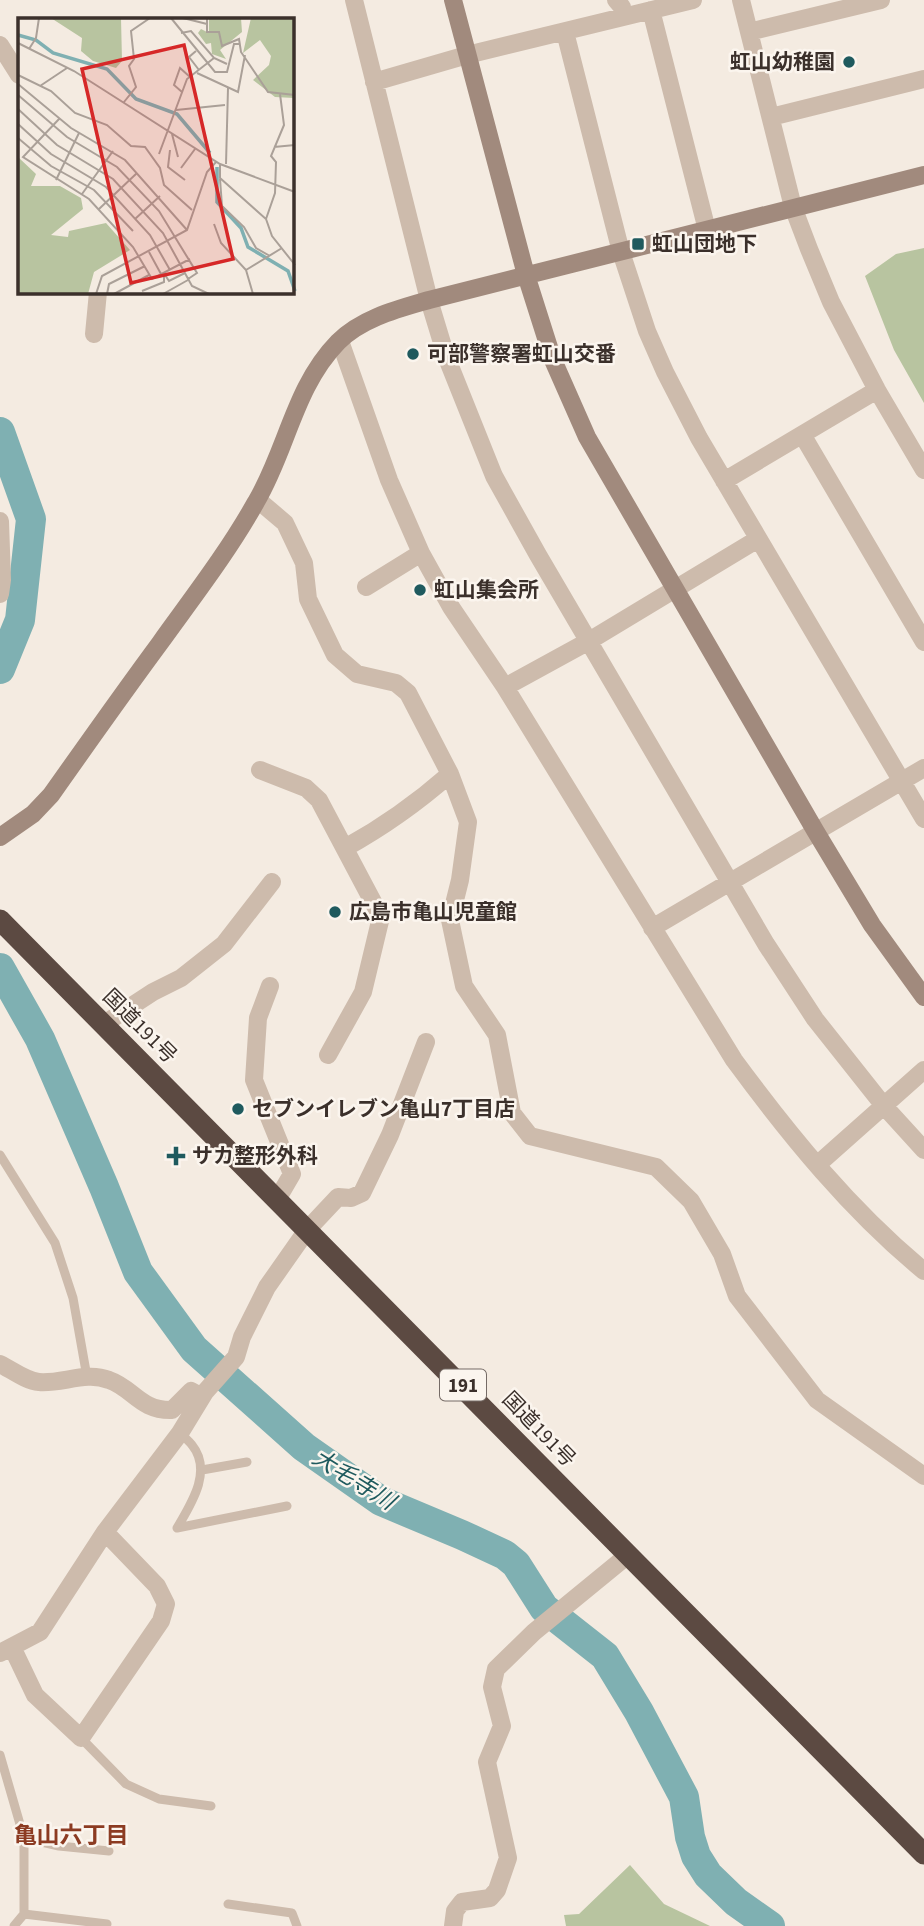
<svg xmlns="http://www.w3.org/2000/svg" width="924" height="1926" viewBox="0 0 924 1926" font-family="'Source Sans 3','Noto Sans JP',sans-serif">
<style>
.green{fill:#b8c4a0}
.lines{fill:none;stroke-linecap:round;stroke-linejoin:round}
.river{stroke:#7fb0b2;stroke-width:30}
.lane{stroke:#cdbbac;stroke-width:9}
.street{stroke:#cdbbac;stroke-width:18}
.secondary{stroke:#a18a7d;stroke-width:18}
.highway{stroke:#5c4a42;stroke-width:21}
.poi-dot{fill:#1f5a5e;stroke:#fbf5ee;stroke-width:2.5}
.labels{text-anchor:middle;stroke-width:5;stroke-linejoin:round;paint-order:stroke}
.shield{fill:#fbf5ee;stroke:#756b66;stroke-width:2}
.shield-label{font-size:19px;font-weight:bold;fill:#3b302b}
.poi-label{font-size:21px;font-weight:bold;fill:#3b302b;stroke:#fbf5ee;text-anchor:start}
.street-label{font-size:21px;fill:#3b302b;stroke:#fbf5ee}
.water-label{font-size:23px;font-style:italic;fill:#1f5a5e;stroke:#fbf5ee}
.neighbourhood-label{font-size:23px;font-weight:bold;fill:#8c3b22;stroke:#fbf5ee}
.inset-river{fill:none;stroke:#7fb0b2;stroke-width:3.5}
.inset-road{fill:none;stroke:#aaa098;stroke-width:2}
.view{fill:#d62828;fill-opacity:0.15;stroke:#d62828;stroke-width:3.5}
.inset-edge{fill:none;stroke:#3b302b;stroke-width:3.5}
</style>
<rect width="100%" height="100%" fill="#f4ebe1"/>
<path class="green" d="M924,248V403L894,350L865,276L896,254Z
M630,1865L664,1904L710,1926H566L564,1915L579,1914Z"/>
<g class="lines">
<path class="river" d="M0,432L31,519L20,620L0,669
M0,968L40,1039L104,1187L138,1272L194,1349L304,1447L381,1501L462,1535L505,1555L516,1564L544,1608L605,1656L639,1712L684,1797L690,1837L696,1856L708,1875L736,1902L770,1926"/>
<path class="lane" d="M0,1155L55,1243L73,1298L87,1377
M180,1433C184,1437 189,1441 192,1445C213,1471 191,1504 177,1528L287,1506
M202,1470L247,1462
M81,1738L126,1784L159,1799L211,1806
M0,1755L24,1838V1914L14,1926
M24,1838L59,1846L109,1851
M228,1904L292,1913L297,1926
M24,1914L107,1924"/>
<path class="street" d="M354,0L429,300L446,356L494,476L538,555L766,944L815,1019L884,1106L924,1150
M616,0L622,7
M741,0L793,207L809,249L831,302L877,390L924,470
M651,10L707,230
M565,32L621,252L647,331L665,372L699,438L924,819
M749,32L881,0
M0,45L19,75
M374,82L467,55L693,0
M771,117L924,79
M94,334L98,292
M340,341L389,480L421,553L451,607L505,687L734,1060C790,1136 851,1211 924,1271
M803,436L924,642
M724,481L877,390
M258,500L285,523L304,563L308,599L335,655L357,674L396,683L408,693L450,774L468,822L460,880L450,920L464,986L497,1035L512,1113L530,1136L656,1167L691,1201L722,1254L737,1296L817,1400L924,1476
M0,521L2,580L0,594
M366,587L421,553
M505,687L589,641L758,539
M260,770L306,788L319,800L381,917L363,992L328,1055
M345,848C383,827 417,803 450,774
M652,928L924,768
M270,986L258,1018L254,1080L292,1174L278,1198
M104,1024L153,992L181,978L224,944L272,882
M817,1165L924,1070
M0,1364C12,1370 26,1381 39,1382C62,1384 86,1371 109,1380C133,1388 140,1411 172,1410L191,1391L202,1397
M12,1647L35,1695L81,1738L161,1621L166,1604L157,1586L105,1532
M0,1653L40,1632L105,1532L180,1433L205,1392L236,1357L242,1337L267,1287L307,1230L338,1197L351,1198L362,1193L390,1135L426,1042
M453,1926L455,1911L462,1902L490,1898L497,1890L508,1858L487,1762L502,1726L492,1687L496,1669L534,1632L628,1555"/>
<path class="secondary" d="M453,0L526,275L553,360L587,437L816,832L872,925L924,997
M0,837L33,814L51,795C87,744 123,693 160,643C193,597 228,552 256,502C287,450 294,387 338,342C362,318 398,309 429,300L924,175"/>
<path class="highway" d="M0,920C308,1231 617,1541 924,1854"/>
</g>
<g class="poi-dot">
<circle cx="849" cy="62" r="7"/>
<rect x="631" y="237" width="14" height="14" rx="3.5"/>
<circle cx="413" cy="354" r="7"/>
<circle cx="420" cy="590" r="7"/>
<circle cx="335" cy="912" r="7"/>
<circle cx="238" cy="1109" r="7"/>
<path d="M172.5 1145.5h7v7h7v7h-7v7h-7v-7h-7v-7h7z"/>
</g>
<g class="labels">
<rect class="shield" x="440" y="1369.5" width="46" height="31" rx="5"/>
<g class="shield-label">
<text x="463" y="1392">191</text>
</g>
<g class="poi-label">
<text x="835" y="69" text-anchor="end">虹山幼稚園</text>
<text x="652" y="251">虹山団地下</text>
<text x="427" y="361">可部警察署虹山交番</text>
<text x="434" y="597">虹山集会所</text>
<text x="349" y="919">広島市亀山児童館</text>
<text x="252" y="1116">セブンイレブン亀山7丁目店</text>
<text x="192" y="1163">サカ整形外科</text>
</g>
<g class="street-label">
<text transform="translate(140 1026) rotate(45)" y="7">国道191号</text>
<text transform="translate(539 1429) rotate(46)" y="7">国道191号</text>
</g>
<g class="water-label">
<text transform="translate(354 1479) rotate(32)" y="8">大毛寺川</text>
</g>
<g class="neighbourhood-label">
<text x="71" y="1843">亀山六丁目</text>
</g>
</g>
<g transform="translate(18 18)">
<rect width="276" height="276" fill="#f4ebe1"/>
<path d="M33,0H103L104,43L98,50L75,43L63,33L64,20ZM191,0H223L224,14L202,32L208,41L194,36L193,25L188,26L180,15L183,11L191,15ZM233,0H276V80L257,79L235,62L251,47L253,38L242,22L225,35ZM0,139L18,156L13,168H42L63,180L65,191L33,217L50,219L51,213L88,205L112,232L76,254L70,276H0Z" fill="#b8c4a0"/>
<path class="inset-river" d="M0,17L18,22L35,35L89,51L118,81L159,96L192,135M199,149V184L223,210L230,229L270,253L277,273"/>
<path class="inset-road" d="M153,0L197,54H209L216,26H222M165,0L189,6M189,0V14H201L204,28L221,21L223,34L250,74L277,77M163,15L173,13L196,40L209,46M0,25L56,53L202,146L277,174M11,31L18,20L21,0M178,33L171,39L181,52M179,55L220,74L227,37M0,57L33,73L57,95L89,107L113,128L127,129L142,150L146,167L174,192M0,66L53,110L107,142L169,212M22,68L49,50M164,74L156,67L162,50L172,59M0,77L49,119L99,149L141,193L179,255L170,261M106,84L118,69L111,48L116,41L113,13L132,0M0,91L39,127L95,161L145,215L174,268L191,276M158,92L207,87M42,100L5,139L71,181L115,229L134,261L172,241M0,106L33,136L88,169L132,217L152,252M154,116L160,139M0,120L33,148L76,172L115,213M256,129L277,127M152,132L150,149L167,162M141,136L169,61L196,40M208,146L210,70M202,147V160L248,201L254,218L277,247M163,150L177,131M202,161L204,188L226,209L238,230L252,238M38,162L61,115M64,176L95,133M81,191L119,155M117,201L142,178M248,201L257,175L258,144L253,138L266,107L262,76M196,206L203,225L228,252L235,276M131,234L143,256M228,252L264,230M147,257L151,263L167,255M124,273L146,264V255M78,276L84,258L169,212L189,154L198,144M89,276L91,266L127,248M96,276L131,257M145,276L170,262"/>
<path class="view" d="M166,27L215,241L113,265L64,51Z"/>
<rect width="276" height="276" class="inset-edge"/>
</g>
</svg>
